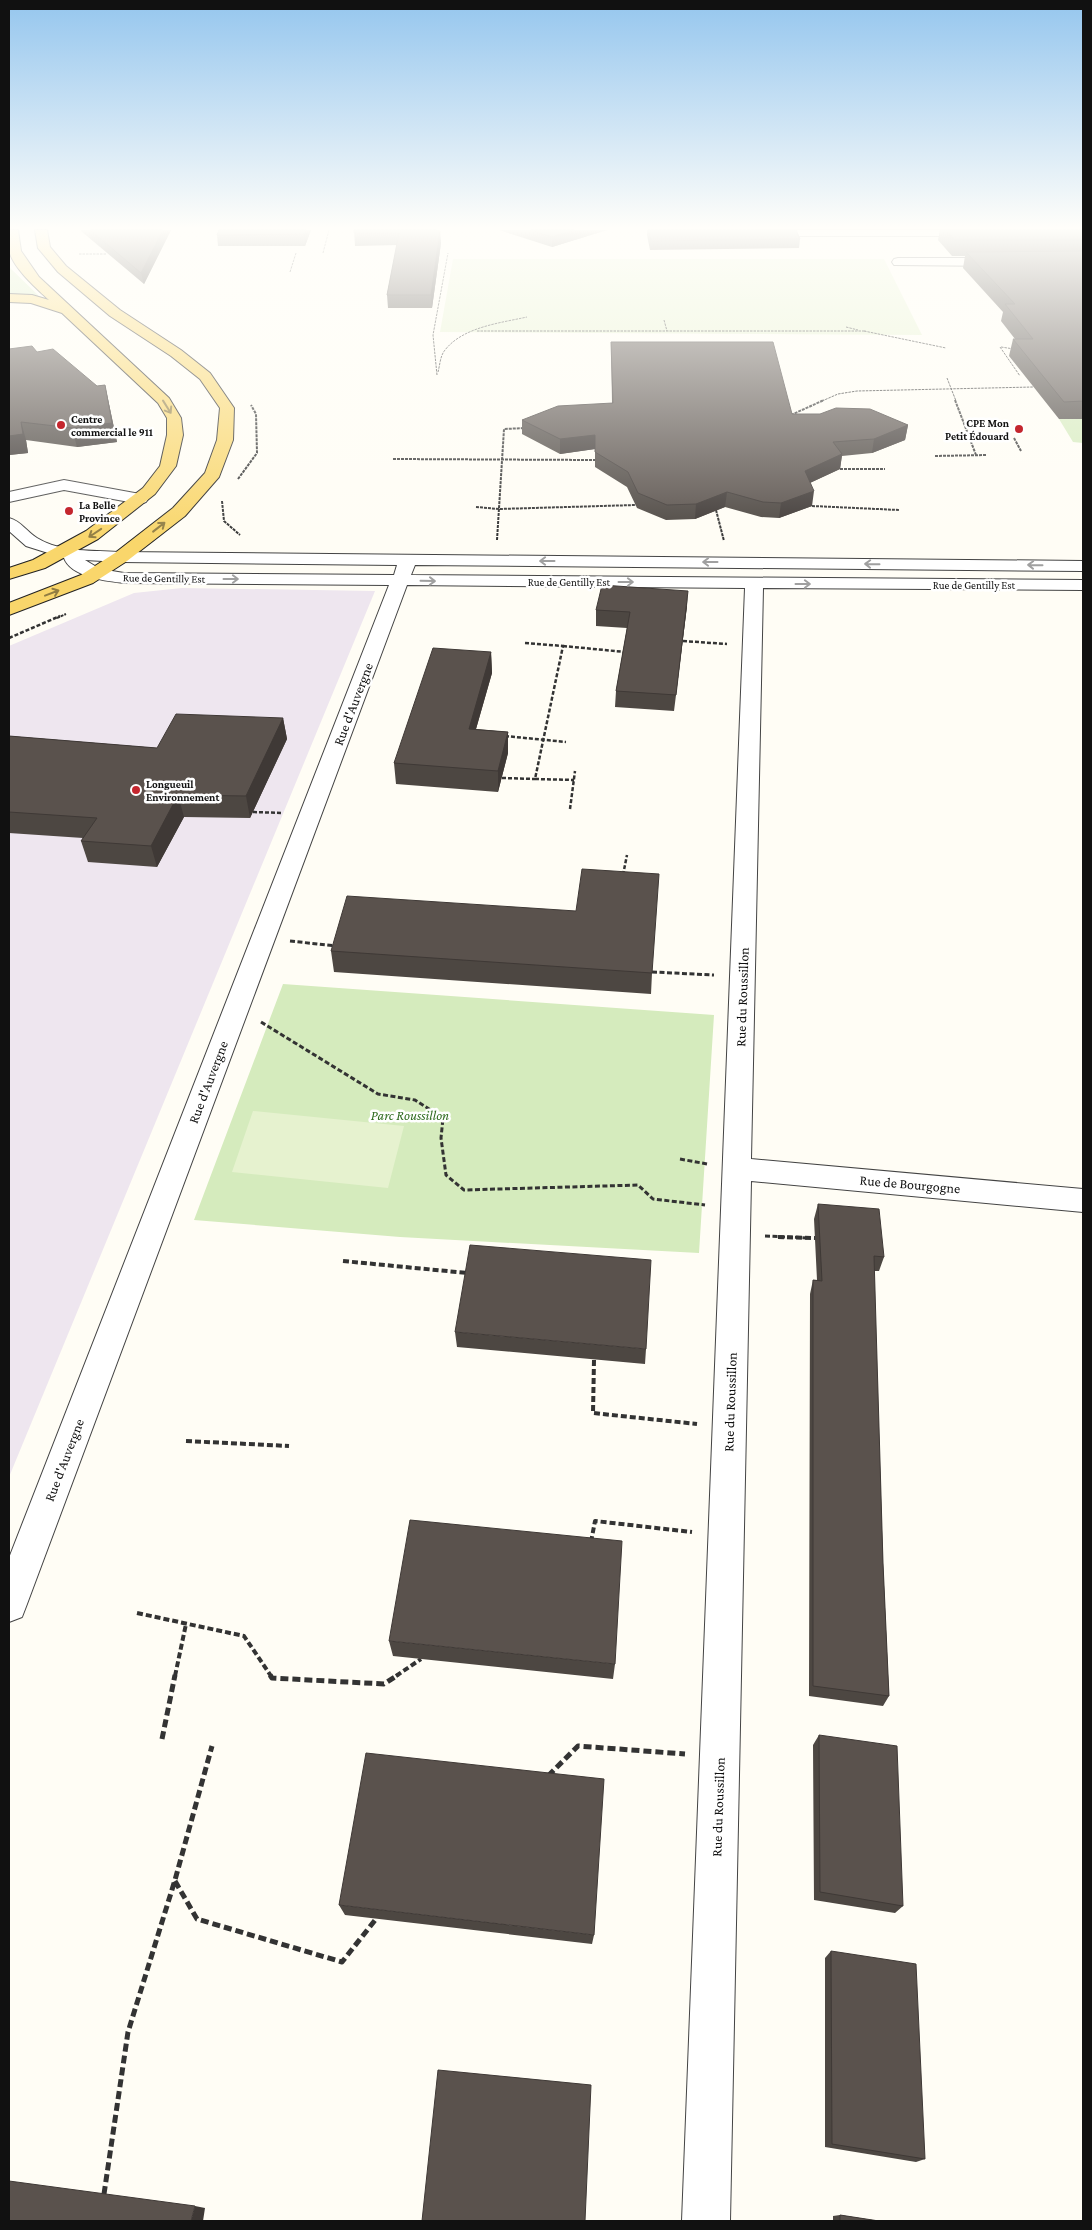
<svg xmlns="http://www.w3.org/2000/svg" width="1092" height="2230" viewBox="0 0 1092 2230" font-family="'Crimson Pro',serif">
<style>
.industrial{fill:#eee6ef}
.green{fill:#d5ebbd}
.pitch{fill:#e6f2cf}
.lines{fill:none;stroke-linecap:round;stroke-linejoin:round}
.minor-casing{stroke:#444;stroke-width:2}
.major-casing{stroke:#222;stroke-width:2}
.path-far5{stroke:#333;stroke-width:1;stroke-dasharray:2.5 1;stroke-linecap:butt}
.path-far4{stroke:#333;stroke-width:2;stroke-dasharray:3 1;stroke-linecap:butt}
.path-far3{stroke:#333;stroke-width:2.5;stroke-dasharray:4 2;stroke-linecap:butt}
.path-far2{stroke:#333;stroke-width:3;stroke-dasharray:5 2.5;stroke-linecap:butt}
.path-far1{stroke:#333;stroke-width:4;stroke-dasharray:6 3;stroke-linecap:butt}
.path{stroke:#333;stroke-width:5;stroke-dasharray:8 4;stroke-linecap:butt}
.minor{fill:#fff;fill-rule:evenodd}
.major{fill:#f9d66b;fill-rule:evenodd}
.path-bridge-far1{stroke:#333;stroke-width:1;stroke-dasharray:2.5 1;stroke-linecap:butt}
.path-bridge{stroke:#333;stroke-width:2;stroke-dasharray:3 1;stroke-linecap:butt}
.wall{fill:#4d4742}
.shaded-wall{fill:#3f3936}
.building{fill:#5a524d;stroke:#3f3936}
.oneway{stroke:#917d42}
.oneway2{stroke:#a0a0a0}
.poi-dot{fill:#c4262e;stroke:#fff;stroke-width:2}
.labels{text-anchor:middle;stroke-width:5;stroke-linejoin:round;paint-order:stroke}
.far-poi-label{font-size:11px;font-weight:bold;fill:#111;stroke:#fff;text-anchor:start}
.far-street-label{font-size:11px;fill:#111;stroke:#fff}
.street-label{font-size:14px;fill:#111;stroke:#fff}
.park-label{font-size:14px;font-style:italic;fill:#2f6b1f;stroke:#fff}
</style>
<rect width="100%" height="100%" fill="#fffdf5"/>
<path class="industrial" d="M182,588L375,591L9,1477V646L134,593Z"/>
<path class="green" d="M9,267L38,295V296L9,295Z
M1059,419H1083V443L1073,442Z
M283,984L714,1015L699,1253L400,1237L194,1220Z"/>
<path class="pitch" d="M453,259H884L922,335L440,332Z
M253,1111L404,1126L388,1188L232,1172Z"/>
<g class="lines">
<g class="minor-casing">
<path id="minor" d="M759,230H978L983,233L977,236H760L754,233Z
M898,258H1001L1007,262L1001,266L894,265L892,262L894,259Z
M64,480L140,494L146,496L148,499L146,502L140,504L64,490L9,502V492Z
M9,518C21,521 27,532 37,538C61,553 94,550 121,552L1083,561V571L415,565L411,575L1083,580V590L763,588L751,1159L1083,1189V1212L751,1181L730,2221H682L745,588L407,585L27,1604L22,1617L9,1622V1558L389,585L124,583C106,581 71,577 64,558L26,546L9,531ZM85,560L121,562L397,565L394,575L124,573L100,569Z"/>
</g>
<g class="major-casing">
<path id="major" d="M9,230H18L21,251L39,277L169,398L181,418L183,435L176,466L155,494L98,539L45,568L9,579V568L33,560L86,531L143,488L160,466L167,435V418L158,403L62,313L31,303L9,302V294L32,295L49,300C37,289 12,267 9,250C8,244 9,236 9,230Z
M35,230H47L50,247L66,266L120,310L181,350L210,373L234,408L233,440L219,477L185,516L127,561L93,583L9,615V603L81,575L115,553L173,508L205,473L217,440L220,408L200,379L171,356L110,316L58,272L38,248Z"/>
</g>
<path class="path-far5" d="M323,253L329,230
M79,254H106
M290,272L296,253
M664,320L667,331
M846,327L858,330
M477,331H866
M864,331L946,348
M1000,347L1020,376
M1001,347L1014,349
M438,372C440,365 440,356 445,350C463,327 500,323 527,317
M437,375L433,335L448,253
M947,378L956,401"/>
<path class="path-far4" d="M955,400L976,455
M1014,438L1021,451
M935,456L987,455
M393,459L595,460
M840,469H885
M238,479L257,453L256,414L251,405
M222,501L224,521L240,535
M812,506L899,510
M476,507L499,509L636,505
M716,510L724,541
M497,540L504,429L526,428
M57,618L66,614"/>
<path class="path-far3" d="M9,638L60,616
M683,641L727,644
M525,643L563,646L535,779L574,780
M563,646L625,652
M505,736L566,742
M502,778L535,779
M570,809L575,771
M253,812L283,813
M623,875L627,855"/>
<path class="path-far2" d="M290,941L336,946
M652,972L714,975
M261,1022L378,1094L415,1100L443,1118L441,1138L446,1175L464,1190L638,1185L653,1199L705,1205
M680,1159L707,1164
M765,1236L810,1238"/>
<path class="path-far1" d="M778,1237L815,1238
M343,1261L467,1273
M594,1360L593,1413L697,1424
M186,1441L289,1446
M591,1542L595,1521L692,1532
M137,1613L244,1636L271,1676
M175,1676L186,1624
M396,1676L421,1659"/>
<path class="path" d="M270,1675L272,1678L384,1684L398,1675
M162,1739L175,1675
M548,1776L578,1746L685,1754
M175,1881L197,1919L342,1962L376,1919
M104,2194L128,2032L175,1880L212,1746"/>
<use href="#minor" class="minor"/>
<use href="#major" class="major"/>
<path class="path-bridge-far1" d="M822,401L838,394L857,391L1033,387"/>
<path class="path-bridge" d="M791,415L824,400"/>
</g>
<path class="wall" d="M81,230H171L144,284L81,231Z
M311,230L305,246H218L217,235Z
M354,230H439L441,243L432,308H388L387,295L397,245L355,246Z
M499,230H607L552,247Z
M647,230H796L800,239L799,248L650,250L647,235Z
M940,230H1083V419H1059L1009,356L1013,339H1015L1001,321L1003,312L963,268L965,256H952L938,240Z
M611,342L792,414L908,425L905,440L872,453L842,456L840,469L810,483L812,506L779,518L761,517L725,507L695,519L666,520L637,508L627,487L595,467V449L560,454L522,434V420L612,403Z
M37,352L97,386L105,385L117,442L77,447L26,440L28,453L9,455Z
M687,606L674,711L615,707L616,691L627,628L596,626V610Z
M491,652L492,673L476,729L508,732V753L498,792L396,784L394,763Z
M283,718L287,739L250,818L184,817L157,867L88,862L81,841L83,838L9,833V736L157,748Z
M576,911L652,973L651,994L334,972L331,951Z
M818,1204L884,1257L879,1271H874L883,1563L889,1696L883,1706L809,1696L810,1294L813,1280H817L814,1219Z
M455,1332L646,1349L645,1364L457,1347Z
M389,1641L615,1664L613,1679L393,1656Z
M819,1735L903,1906L895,1913L814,1900L813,1745Z
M339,1905L594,1935L592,1944L345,1915Z
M831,1951L925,2159L916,2162L825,2147V1958Z
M840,2215L879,2221H833V2216Z"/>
<path class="shaded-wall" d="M163,230H171L144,284L141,273Z
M306,230H311L305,246L304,234Z
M574,230H607L552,247V237Z
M440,231L441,243L432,308L431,295Z
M105,385L117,442L77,447L72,428Z
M21,422L26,440L28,453L9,455V436Z
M908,425L905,440L872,453L874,439Z
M595,435V449L560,454V439Z
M842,454L840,469L803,486L805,471Z
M814,491L812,506L779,518L781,503Z
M727,492L725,507L695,519L696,504Z
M688,591L687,606L674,711L676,695Z
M491,652L492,673L470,750L469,729Z
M283,718L287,739L250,818L246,796Z
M508,732V753L498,792V771Z
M178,795L184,817L157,867L151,846Z
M195,2206L205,2208L203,2221H191Z"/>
<path class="building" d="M90,230H163L141,273Z
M219,230H306L304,234L217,235Z
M354,230H437V231H440L431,295H387L399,233H354Z
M531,230H574L552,237Z
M648,230H796L800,239L651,241Z
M946,230H1083V240H955Z
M1083,251V401L1064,402L1013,339H1033L1005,304H1015L966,252Z
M611,342H773L792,414H820L836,408L870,409L908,425L874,439L833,442L842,454L805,471L814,491L781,503L763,502L727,492L696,504L667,505L638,493L628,472L595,452V435L560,439L522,420L558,406L613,403Z
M32,346L37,352L53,349L97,386L105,385L112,423L72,428L21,422L23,434L9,436V349Z
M602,585L688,591L676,695L616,691L630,612L596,610Z
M433,648L491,652L469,729L508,732L498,771L394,763Z
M176,714L283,718L246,796L178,795L151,846L81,841L97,818L9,812V736L157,748Z
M582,869L659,874L652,973L331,951L347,896L576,911Z
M818,1204L879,1209L884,1257L874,1256L883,1563L889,1696L813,1686V1280L822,1281Z
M470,1245L651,1260L646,1349L455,1332Z
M410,1520L622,1541L615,1664L389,1641Z
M819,1735L897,1746L903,1906L820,1892Z
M366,1753L604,1779L594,1935L339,1905Z
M831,1951L916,1964L925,2159L832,2144Z
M438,2070L591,2085L585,2221H422Z
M9,2181L195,2206L191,2221H9Z
M840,2215L879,2221H840Z"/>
<defs><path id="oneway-shaft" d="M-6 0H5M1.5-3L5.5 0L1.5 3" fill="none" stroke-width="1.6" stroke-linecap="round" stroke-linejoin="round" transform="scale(1.25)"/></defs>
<g class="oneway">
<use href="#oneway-shaft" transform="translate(167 407) rotate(58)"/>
<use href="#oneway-shaft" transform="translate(159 527) rotate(-38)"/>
<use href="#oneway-shaft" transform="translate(95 533) rotate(146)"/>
<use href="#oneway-shaft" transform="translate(52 593) rotate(-21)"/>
</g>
<g class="oneway2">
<use href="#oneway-shaft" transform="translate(547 561) rotate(-180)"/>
<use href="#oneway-shaft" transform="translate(710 562) rotate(-180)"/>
<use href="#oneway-shaft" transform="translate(872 564) rotate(-179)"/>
<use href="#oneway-shaft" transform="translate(1035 565) rotate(-179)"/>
<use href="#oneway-shaft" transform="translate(231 579)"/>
<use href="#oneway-shaft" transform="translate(428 581) rotate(1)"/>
<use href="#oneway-shaft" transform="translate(626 582)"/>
<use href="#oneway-shaft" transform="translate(803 584)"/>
</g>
<linearGradient id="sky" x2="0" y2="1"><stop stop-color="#95c6ee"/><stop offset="0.42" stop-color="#fffefa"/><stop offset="1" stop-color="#fffefa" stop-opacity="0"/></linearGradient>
<rect width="1092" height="542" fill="url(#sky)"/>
<g class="poi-dot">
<circle cx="61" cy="425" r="5"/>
<circle cx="1019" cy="429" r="5"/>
<circle cx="69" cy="511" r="5"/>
<circle cx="136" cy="790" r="5"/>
</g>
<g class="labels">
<g class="far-poi-label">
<text x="71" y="423">Centre<tspan x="71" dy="13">commercial le 911</tspan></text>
<text x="1009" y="427" text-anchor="end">CPE Mon<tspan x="1009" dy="13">Petit Édouard</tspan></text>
<text x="79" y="509">La Belle<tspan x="79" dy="13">Province</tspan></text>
<text x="146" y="788">Longueuil<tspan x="146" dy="13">Environnement</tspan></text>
</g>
<g class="far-street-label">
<text transform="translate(164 578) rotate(1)" y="4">Rue de Gentilly Est</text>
<text x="569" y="586">Rue de Gentilly Est</text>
<text x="974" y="589">Rue de Gentilly Est</text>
</g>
<g class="street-label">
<text transform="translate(353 704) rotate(-69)" y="5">Rue d'Auvergne</text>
<text transform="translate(742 997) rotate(-88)" y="5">Rue du Roussillon</text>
<text transform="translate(208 1082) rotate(-69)" y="5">Rue d'Auvergne</text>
<text transform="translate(910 1184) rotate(5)" y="5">Rue de Bourgogne</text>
<text transform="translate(730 1402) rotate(-88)" y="5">Rue du Roussillon</text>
<text transform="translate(64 1460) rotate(-69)" y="5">Rue d'Auvergne</text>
<text transform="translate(718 1807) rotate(-88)" y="5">Rue du Roussillon</text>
</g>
<g class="park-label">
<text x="410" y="1120">Parc Roussillon</text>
</g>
</g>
<rect width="1092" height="2230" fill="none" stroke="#111111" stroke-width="20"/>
</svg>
